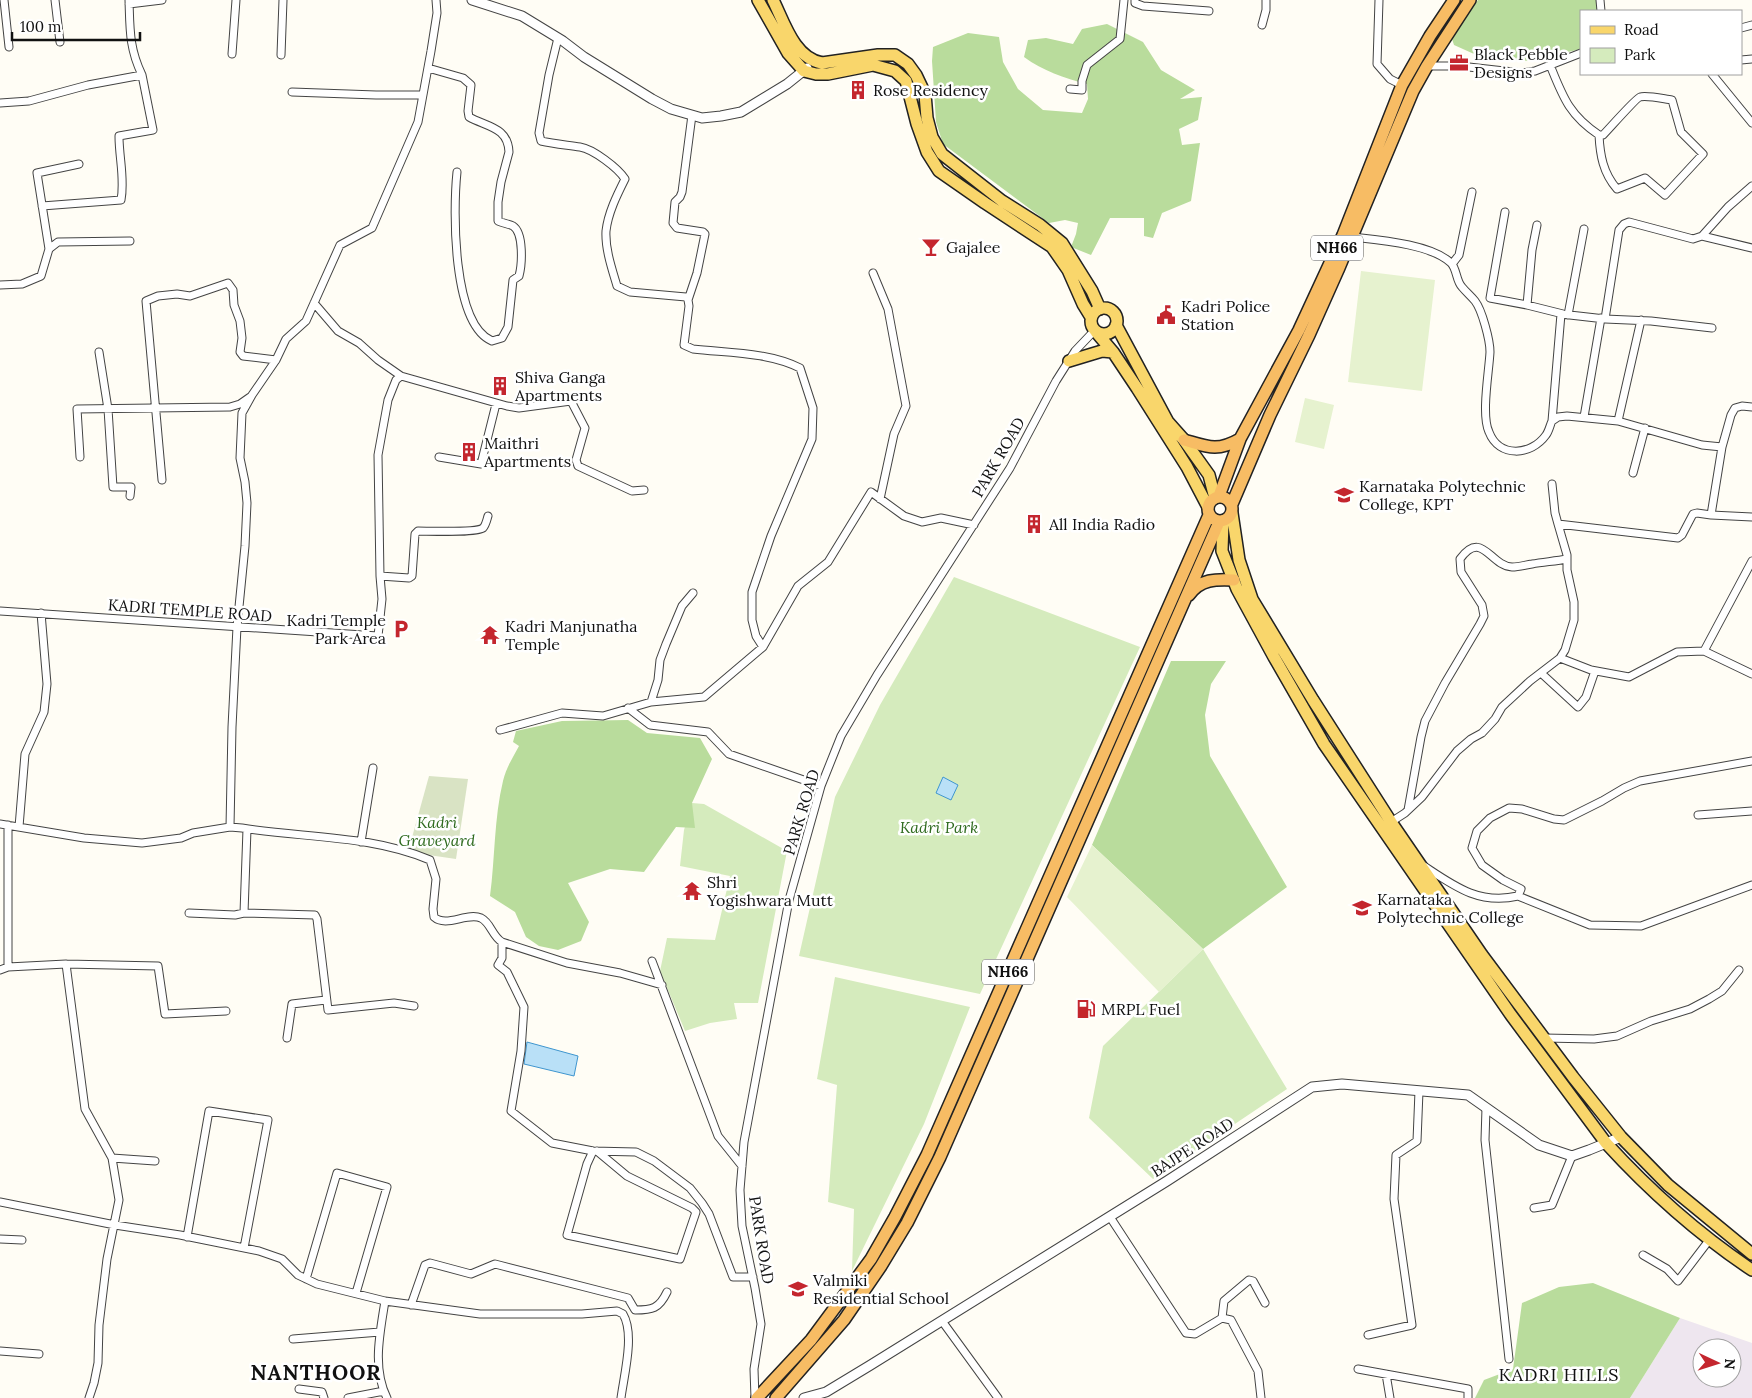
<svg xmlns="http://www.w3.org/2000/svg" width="1752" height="1398" viewBox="0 0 1752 1398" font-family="Lora,serif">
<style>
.industrial{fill:#eee6ef;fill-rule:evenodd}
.green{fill:#d5ebbd}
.forest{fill:#b9dc9c}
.cemetery{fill:#d9e3c4}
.pitch{fill:#e6f2cf}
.water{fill:#b9e0f7;stroke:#3f96cf}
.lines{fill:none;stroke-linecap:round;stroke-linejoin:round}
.minor-casing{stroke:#444;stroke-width:9}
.tertiary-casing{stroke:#444;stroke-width:11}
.primary-casing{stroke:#222;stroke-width:14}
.trunk-casing{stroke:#222;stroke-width:14}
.minor{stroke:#fff;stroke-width:7}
.tertiary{stroke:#fff;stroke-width:9}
.primary{stroke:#f9d66b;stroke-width:11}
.trunk{stroke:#f7bc64;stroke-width:11}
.labels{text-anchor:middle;stroke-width:5;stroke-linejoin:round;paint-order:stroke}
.shield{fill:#fff;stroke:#585858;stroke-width:1}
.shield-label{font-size:15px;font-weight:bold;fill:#111}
.poi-label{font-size:16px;fill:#111;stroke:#fff;text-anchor:start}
.street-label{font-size:16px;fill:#111;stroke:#fff}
.park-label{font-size:16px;font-style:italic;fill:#2f6b1f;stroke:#fff}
.neighbourhood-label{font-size:18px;letter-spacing:1px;fill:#111;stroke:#fff}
.district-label{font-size:21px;font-weight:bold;letter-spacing:1px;fill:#111;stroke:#fff}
</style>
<rect width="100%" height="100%" fill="#fffdf5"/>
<path class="industrial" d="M1680,1318L1752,1343V1398H1630ZM1702,1348H1732V1378H1702Z"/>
<path class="green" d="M954,577L1140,647L980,994L799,956L835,797L880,705Z
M692,803L704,804L787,851L758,1003H734L737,1019L710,1023L685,1031L660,971L667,938L715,940L730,876L680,866L684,830Z
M1203,949L1287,1089L1153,1179L1089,1118L1103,1046Z
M835,977L970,1007L924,1124L852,1271L854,1209L828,1202L837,1085L817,1079Z"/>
<path class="forest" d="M1478,0H1602V11H1581V49L1530,61L1483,58L1454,45L1451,36Z
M1107,24L1143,42L1161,70L1195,90L1180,99L1202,97L1198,120L1179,129L1182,145L1200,143L1191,201L1162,213L1153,238L1144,236V218H1110L1091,255L1071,247L1076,234L1078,223L1065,220L1049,223L943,144L936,122L932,61L933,47L968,33L999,37L1003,62L1018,89L1043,110L1082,113L1088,99L1087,84C1064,78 1043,71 1024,57L1028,40L1046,38L1073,44L1082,29Z
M1171,661H1226L1211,684L1205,715L1210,756L1287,887L1203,949L1092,845Z
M628,720L647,733L700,738L712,759L692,803L695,828L676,827L644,872L610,869L568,883L589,922L581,941L558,950L539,946L526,937L515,912L490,896C495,858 494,818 503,781C506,768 513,757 519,746L513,742L516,731L562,721Z
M1593,1283L1680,1318L1630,1398H1475L1484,1380L1513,1369L1522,1303L1559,1287Z"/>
<path class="cemetery" d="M429,776L468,779L456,859L408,852Z"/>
<path class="pitch" d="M1361,271L1435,280L1422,391L1348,382Z
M1305,398L1334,405L1324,449L1295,442Z
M1092,845L1203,949L1159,992L1067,897Z"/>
<path class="water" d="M943,777L958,785L951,800L936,793Z
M527,1042L578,1056L574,1076L524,1064Z"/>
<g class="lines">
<g class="minor-casing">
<path id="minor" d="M4,0L9,47
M55,0L60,42
M1135,0V3L1143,6L1209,11
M1379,0L1377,64L1390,79L1402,85
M1600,0L1601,11
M129,4L162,0
M1262,25L1266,10V0
M1741,28L1752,25
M558,38L549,75L539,133L541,141C554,144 567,145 580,147C593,149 618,168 625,179C617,195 608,213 606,231C605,249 612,269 617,286L630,292L686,297L688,300L689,306L684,345L693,349C728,353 768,352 800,368L813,408L812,439L771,536L752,592V620L756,636L763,647
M232,54L236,0
M281,55L283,0
M1741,60L1752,59
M1550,65C1563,97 1569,115 1599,135H1603C1609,129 1636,98 1640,97C1647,95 1664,99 1672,100L1681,132L1703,154L1665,195L1645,178L1617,189C1603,173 1600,155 1599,135
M1427,66H1460L1522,73L1535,71L1581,53
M428,68L463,78L471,85L468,111L469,117C487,127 508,127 509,152L501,182L498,202V221C502,223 509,224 513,226C524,233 522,265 519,276L513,280L508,327L502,338L492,341C452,324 453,210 457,172
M1712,74L1752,123
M1070,89L1082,90V81L1087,65L1120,39L1124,0
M292,92L376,95H423
M0,103L29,101L88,85L142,75C129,48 130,29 129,0
M42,206L121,200C125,179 119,158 119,136L153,130L142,75
M1505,212L1490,298L1527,305L1563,314
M1702,236L1752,248
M1352,237C1379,240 1431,244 1451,263C1457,269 1456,281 1462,287C1466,292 1471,296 1475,301C1482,310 1490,340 1490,352C1489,372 1481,415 1489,432C1499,458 1531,456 1546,435C1549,431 1550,425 1552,421L1558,417L1567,416L1618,421L1702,445L1722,447L1731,415L1735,408L1742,406L1752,407
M49,249L58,242L130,241
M1452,264L1459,255L1472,192
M873,273L888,309L906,406L894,434L880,499
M0,285L22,284L41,276L49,249L37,173L79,164
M688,300L697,273L705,234L703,232L677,228L673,223L675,202L680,197L682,192L692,115
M314,303L338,331L359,343L378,360L401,376
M1527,305L1532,250L1537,225
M1568,315L1584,229
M1605,319L1619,230L1624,224L1629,222L1693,239L1702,236L1728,207L1752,186
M99,352L108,409L113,487H131L130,496
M1584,417L1601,318
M1552,421L1561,314L1605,319L1651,321L1712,328
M1618,421L1641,320
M1722,447L1711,515L1752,517
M80,457L77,409L230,407L240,404L250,397
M439,457L481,464L496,404
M1633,473L1645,428
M162,480L146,301L158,296L177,294L190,296L228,283L233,290L234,305L240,321L242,338L240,352L243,356L276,360
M1552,484L1555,513L1558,524
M1752,561L1704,651L1752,674
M380,576L409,578L412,576L415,534L418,531C429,531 476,533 483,528C486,525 487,519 488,516
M0,611L378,636L382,599L380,576L378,455L388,400L396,380L401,376L507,406L519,408L571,401L585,428L576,460L578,466L632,491L644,490
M1560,658L1591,670L1629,677L1677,652L1704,651
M1541,673L1578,707L1586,697L1595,671
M651,702L704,697L763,647L798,586L828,562L871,492L904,516L922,522L941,518L974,525
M628,708L650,725L708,732L729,754L821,786
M500,730L562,713L603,716L651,702L658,680L660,660L666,644L682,606L693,593
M1408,810L1421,737L1425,721L1445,683L1480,624L1484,616L1482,605L1461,572L1460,559C1482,529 1490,566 1512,567C1519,567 1525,565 1532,564C1544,562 1556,561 1567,559
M1698,815L1752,811
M1391,822L1405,813L1422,797L1457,751L1471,739L1482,733L1495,719L1502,707L1530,681L1560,658L1565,650L1574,620V602L1567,570V555L1558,524L1678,538L1682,535L1693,514L1697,513L1711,515
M0,824L84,838L142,843L181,838L193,833L230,827L242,828C305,838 371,835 430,860L436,879L433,909L434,917C446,928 467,912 481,918C491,923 492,936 502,942V958L498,965L507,972L524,1007L521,1051L511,1111L552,1143L593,1151L636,1152L654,1161L690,1188L702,1203L709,1214L733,1277H753
M19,827L25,754L44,712L47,684L41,613
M230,827L232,727L237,627L245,546L247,503L245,482L240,458L242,413L252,395L276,360L286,339L306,321L340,245L372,228L418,122L431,51L437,13L436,0
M247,829L244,913L315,915L317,919L328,1010L394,1003L414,1006
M361,842L373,768
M1424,866C1454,886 1479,905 1518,896L1521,889L1503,880L1482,865L1472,848L1477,831L1490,818L1509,808L1522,809L1554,819L1564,820L1602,801L1624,788L1640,781L1752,761
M1518,896L1590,925L1641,926L1752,885
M189,913L235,915L244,913
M502,942L567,963L620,973L662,985
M652,961L718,1136L742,1166
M66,964L158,966L165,1014L226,1011
M8,967L66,964L85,1109L112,1158L119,1200L107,1259L99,1325L98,1363L94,1383L89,1398
M0,970L8,967V825
M287,1038L292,1004L326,1000
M1544,1038L1594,1039L1617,1036L1651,1021L1690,1009L1709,999L1722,991L1739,970
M1486,1108L1485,1140L1509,1359
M593,1151L587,1164L567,1235L680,1259L696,1212L692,1208L627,1176L597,1151
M112,1158L155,1161
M0,1202L115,1225L180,1235L259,1251L282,1259L298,1275L317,1284L385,1301C380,1333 372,1368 387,1398
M1534,1208L1552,1205L1572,1156
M1110,1217L1186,1333L1195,1334L1222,1318L1224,1301L1249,1280L1253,1281L1265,1303
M187,1237L209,1111L268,1120L244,1248
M0,1239L22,1240
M1643,1255L1667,1269L1678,1281L1710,1239
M306,1279L337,1173L387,1187L356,1293
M385,1301L480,1314H582L617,1311L623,1314C635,1334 624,1375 621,1398
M411,1305L425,1265L430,1263L471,1274L495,1264L628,1298L635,1310C652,1310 659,1309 667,1292
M1222,1318L1231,1320L1258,1371L1261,1398
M942,1321L998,1398
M1368,1335L1412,1325L1394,1199L1396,1155L1417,1141L1419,1091
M293,1339L380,1332
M0,1351L39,1354
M1358,1369L1468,1389V1398
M1386,1374L1390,1398
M299,1389L322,1392L324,1398
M348,1398L384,1391
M755,1398L754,1369L761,1324L755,1288L742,1226L740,1190L744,1142L789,900L821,786L841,736L877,675L1010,468L1056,381L1075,351L1094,331"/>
</g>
<g class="tertiary-casing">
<path id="tertiary" d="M472,0L522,16L563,41L584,57L652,99L671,109L702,118L721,116L741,112L787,84L807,68
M804,1398L826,1392L869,1366L1167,1181L1312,1087L1342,1084L1468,1095L1539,1145L1572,1156L1589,1150L1621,1137"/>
</g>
<g class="primary-casing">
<path id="primary" d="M758,0L788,53L804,71L816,74H828L873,65L895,71L906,81L917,124L927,152L939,171L985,203L1052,247L1068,270L1083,304L1091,317
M773,0C784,22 794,58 822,63L878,55H895L908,64L916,75L925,94L927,118L932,137L942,154L1002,201L1040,225L1062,243L1092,291L1100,309
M1091 321a13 13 0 1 1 26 0a13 13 0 1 1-26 0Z
M1116,325L1168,422L1184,440L1209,475L1215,498
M1096,332L1113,352L1137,388L1187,467L1208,507
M1069,361L1102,351L1113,352
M1232,513L1239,560L1252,599L1313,700L1391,822L1482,955L1573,1077L1621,1137L1668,1185L1752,1254
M1223,521L1222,551L1237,589L1274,657L1324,744L1511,1015L1606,1143C1649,1190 1698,1234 1752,1270"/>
</g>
<g class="trunk-casing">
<path id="trunk" d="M1184,440C1208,447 1217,452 1240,439
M1219,496L1240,439L1299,330L1343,235L1402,85L1430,36L1454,0
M1208 509a12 12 0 1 1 24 0a12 12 0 1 1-24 0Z
M1232,504L1270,415L1309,335L1338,270L1413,91L1427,66L1470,0
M1189,595C1200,579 1216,579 1234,580
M757,1398L811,1340L871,1259L895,1217L927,1155L1209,515
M776,1398L844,1320L881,1266L907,1223L940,1157L1219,522"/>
</g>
<use href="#minor" class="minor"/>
<use href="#tertiary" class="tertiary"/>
<use href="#primary" class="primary"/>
<use href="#trunk" class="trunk"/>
</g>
<defs>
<g id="office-bare" transform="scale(1.5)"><path d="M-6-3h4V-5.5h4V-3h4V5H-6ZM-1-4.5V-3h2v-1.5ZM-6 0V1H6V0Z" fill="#c4262e" stroke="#fff" stroke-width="2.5" paint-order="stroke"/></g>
<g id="building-bare" transform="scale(1.5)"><path d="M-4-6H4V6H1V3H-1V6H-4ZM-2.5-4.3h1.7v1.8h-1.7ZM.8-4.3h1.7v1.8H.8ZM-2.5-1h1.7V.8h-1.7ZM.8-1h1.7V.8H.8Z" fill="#c4262e" stroke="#fff" stroke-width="2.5" paint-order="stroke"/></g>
<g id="bar-bare" transform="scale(1.5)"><path d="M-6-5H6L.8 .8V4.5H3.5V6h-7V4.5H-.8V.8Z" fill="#c4262e" stroke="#fff" stroke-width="2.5" paint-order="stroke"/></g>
<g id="civic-bare" transform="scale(1.5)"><path d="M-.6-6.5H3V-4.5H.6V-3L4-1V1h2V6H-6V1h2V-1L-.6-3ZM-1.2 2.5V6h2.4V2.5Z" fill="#c4262e" stroke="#fff" stroke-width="2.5" paint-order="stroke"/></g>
<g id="university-bare" transform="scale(1.5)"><path d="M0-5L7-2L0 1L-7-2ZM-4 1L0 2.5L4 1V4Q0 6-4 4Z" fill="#c4262e" stroke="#fff" stroke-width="2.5" paint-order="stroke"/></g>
<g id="parking-bare" transform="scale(1.5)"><path d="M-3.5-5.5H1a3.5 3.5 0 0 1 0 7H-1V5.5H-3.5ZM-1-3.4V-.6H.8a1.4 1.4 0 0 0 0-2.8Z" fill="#c4262e" stroke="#fff" stroke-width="2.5" paint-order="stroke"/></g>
<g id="temple-bare" transform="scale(1.5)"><path d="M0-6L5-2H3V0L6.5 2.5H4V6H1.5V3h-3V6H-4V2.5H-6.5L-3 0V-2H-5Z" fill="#c4262e" stroke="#fff" stroke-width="2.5" paint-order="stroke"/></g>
<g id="fuel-bare" transform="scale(1.5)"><path d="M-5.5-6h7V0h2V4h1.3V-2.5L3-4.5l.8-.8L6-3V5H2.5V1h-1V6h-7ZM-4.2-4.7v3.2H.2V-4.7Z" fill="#c4262e" stroke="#fff" stroke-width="2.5" paint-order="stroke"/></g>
<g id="school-bare" transform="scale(1.5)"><path d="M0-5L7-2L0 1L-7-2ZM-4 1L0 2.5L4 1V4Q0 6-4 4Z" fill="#c4262e" stroke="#fff" stroke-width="2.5" paint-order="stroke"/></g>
</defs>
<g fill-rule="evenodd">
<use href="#office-bare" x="1459" y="63"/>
<use href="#building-bare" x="858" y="90"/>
<use href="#bar-bare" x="931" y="247"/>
<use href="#civic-bare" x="1166" y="315"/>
<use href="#building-bare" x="500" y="386"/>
<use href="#building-bare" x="469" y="452"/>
<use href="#university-bare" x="1344" y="495"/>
<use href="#building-bare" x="1034" y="524"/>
<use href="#parking-bare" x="401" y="629"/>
<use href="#temple-bare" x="490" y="635"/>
<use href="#temple-bare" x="692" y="891"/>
<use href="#university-bare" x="1362" y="908"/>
<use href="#fuel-bare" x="1086" y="1009"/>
<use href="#school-bare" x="798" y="1289"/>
</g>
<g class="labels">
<g class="shield">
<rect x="1311" y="235.5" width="52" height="25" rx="4"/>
<rect x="982" y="959.5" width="52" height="25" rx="4"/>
</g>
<g class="shield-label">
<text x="1337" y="253">NH66</text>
<text x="1008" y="977">NH66</text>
</g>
<g class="poi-label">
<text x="1474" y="60">Black Pebble<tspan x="1474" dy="18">Designs</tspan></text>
<text x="873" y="96">Rose Residency</text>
<text x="946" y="253">Gajalee</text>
<text x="1181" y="312">Kadri Police<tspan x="1181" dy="18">Station</tspan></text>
<text x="515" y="383">Shiva Ganga<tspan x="515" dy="18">Apartments</tspan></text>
<text x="484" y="449">Maithri<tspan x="484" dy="18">Apartments</tspan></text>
<text x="1359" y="492">Karnataka Polytechnic<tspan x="1359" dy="18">College, KPT</tspan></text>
<text x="1049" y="530">All India Radio</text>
<text x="386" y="626" text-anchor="end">Kadri Temple<tspan x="386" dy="18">Park Area</tspan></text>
<text x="505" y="632">Kadri Manjunatha<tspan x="505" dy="18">Temple</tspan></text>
<text x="707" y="888">Shri<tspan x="707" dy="18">Yogishwara Mutt</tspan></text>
<text x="1377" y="905">Karnataka<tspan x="1377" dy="18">Polytechnic College</tspan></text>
<text x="1101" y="1015">MRPL Fuel</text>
<text x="813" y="1286">Valmiki<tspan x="813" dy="18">Residential School</tspan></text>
</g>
<g class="street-label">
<text transform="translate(998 457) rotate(-60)" y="6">PARK ROAD</text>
<text transform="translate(190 610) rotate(4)" y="6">KADRI TEMPLE ROAD</text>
<text transform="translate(801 812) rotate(-73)" y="6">PARK ROAD</text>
<text transform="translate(1192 1147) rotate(-33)" y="6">BAJPE ROAD</text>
<text transform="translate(762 1240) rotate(81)" y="6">PARK ROAD</text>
</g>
<g class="park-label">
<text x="437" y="828">Kadri<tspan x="437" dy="18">Graveyard</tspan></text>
<text x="939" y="833">Kadri Park</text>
</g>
<g class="neighbourhood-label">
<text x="1559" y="1381">KADRI HILLS</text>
</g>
<g class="district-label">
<text x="316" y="1380">NANTHOOR</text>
</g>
</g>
<rect x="1580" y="10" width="162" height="65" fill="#ffffff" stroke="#a0a0a0"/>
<rect x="1590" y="26" width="25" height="8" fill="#f9d66b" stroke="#a0a0a0"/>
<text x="1624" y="35" font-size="15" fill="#111111">Road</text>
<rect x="1590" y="48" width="25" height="15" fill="#d5ebbd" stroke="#a0a0a0"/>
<text x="1624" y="60" font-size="15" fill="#111111">Park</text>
<g transform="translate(1717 1363) rotate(94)"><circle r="24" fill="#ffffff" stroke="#a0a0a0"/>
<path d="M0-4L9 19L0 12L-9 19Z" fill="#c4262e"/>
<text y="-8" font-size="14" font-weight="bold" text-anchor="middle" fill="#111111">N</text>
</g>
<path d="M12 32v8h128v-8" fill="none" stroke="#111111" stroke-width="2.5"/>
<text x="20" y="32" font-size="15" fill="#111111" stroke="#ffffff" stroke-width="4" paint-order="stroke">100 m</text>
</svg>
